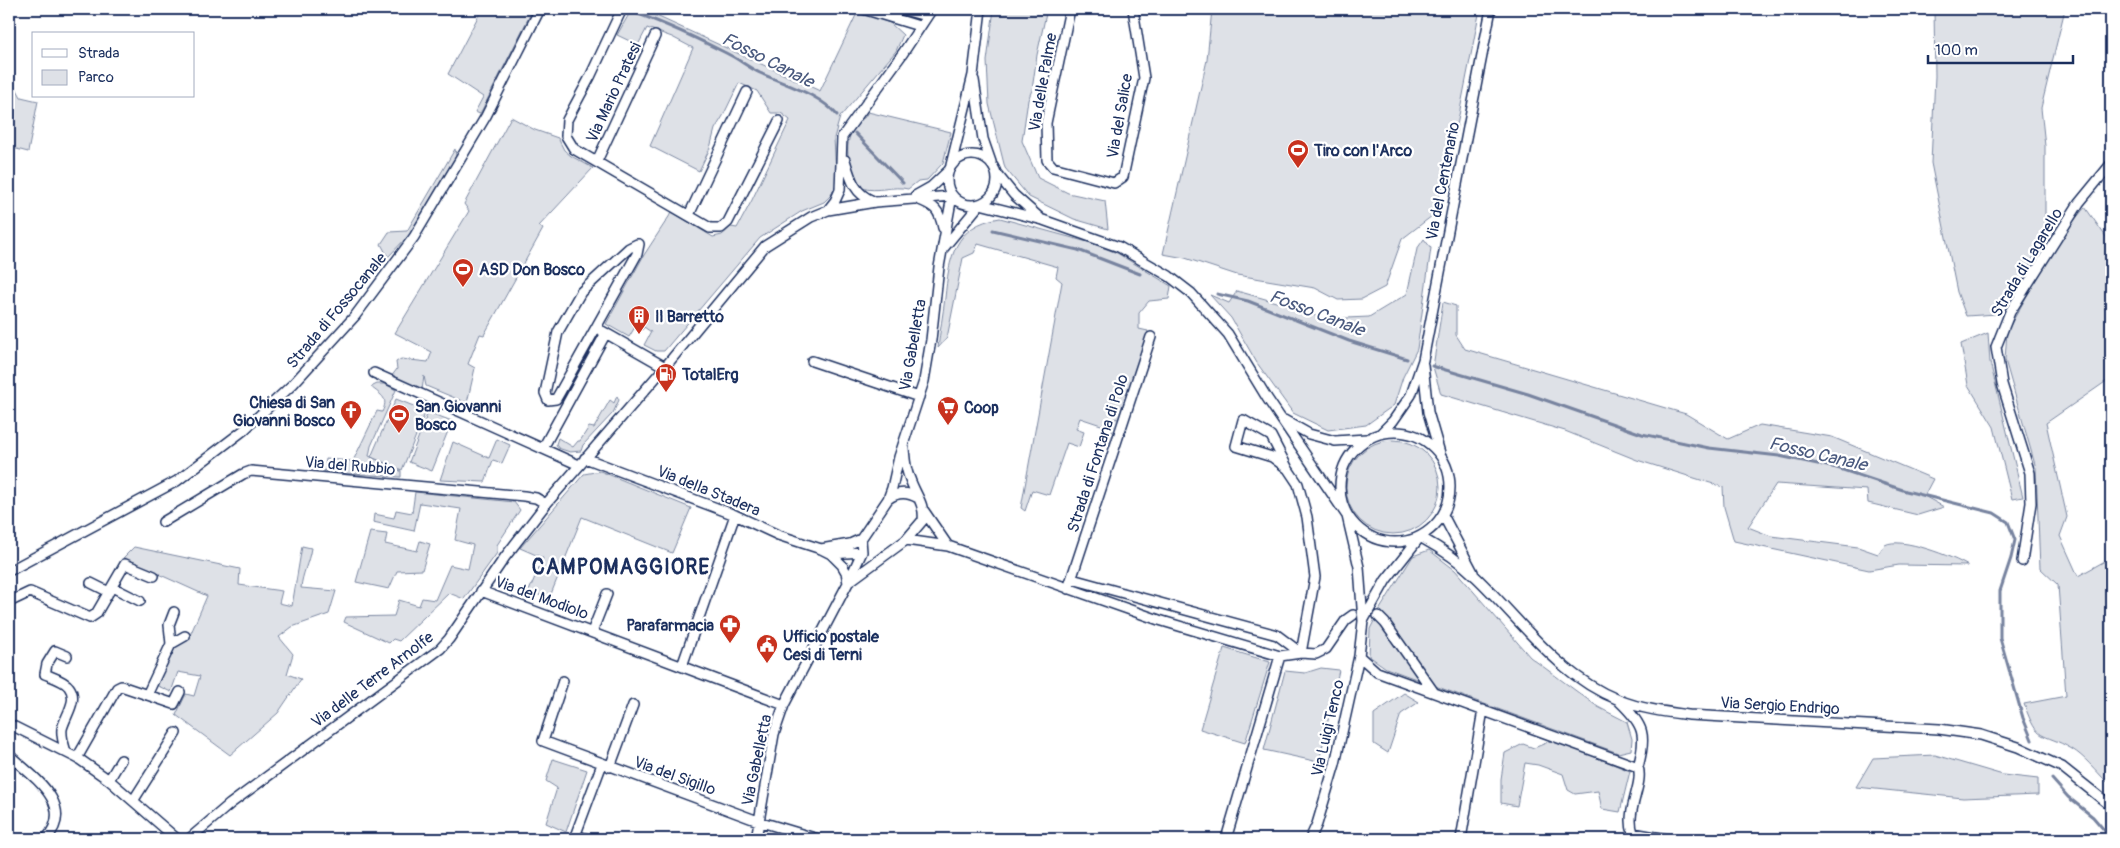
<svg xmlns="http://www.w3.org/2000/svg" width="2120" height="848" viewBox="0 0 2120 848" font-family="Pangolin,sans-serif">
<style>
.green{fill:#dee1e7;stroke:#7c88a2}
.lines{fill:none;stroke-linecap:round;stroke-linejoin:round}
.stream{stroke:#77839f;stroke-width:3}
.minor-casing{stroke:#1b2f5e;stroke-width:12}
.minor{stroke:#fff;stroke-width:9}
.labels{text-anchor:middle;stroke-width:4.5;stroke-linejoin:round;paint-order:stroke}
.street-label{font-size:16px;fill:#1b2f5e;stroke:#fff}
.poi-label{font-size:16px;font-weight:bold;fill:#1b2f5e;stroke:#fff;text-anchor:start}
.water-label{font-size:18px;font-style:italic;fill:#49597e;stroke:#fff}
.district-label{font-size:21px;font-weight:bold;letter-spacing:1px;fill:#1b2f5e;stroke:#fff}
</style>
<rect width="100%" height="100%" fill="#fff"/>
<filter id="ink" filterUnits="userSpaceOnUse"><feTurbulence type="fractalNoise" baseFrequency=".02" numOctaves="2"/><feDisplacementMap in="SourceGraphic" scale="10" xChannelSelector="R" yChannelSelector="G"/><feConvolveMatrix kernelMatrix="1 2 1 2 8 2 1 2 1" color-interpolation-filters="sRGB"/></filter>
<g filter="url(#ink)">
<path class="green" d="M482,9H533L480,114L475,112L483,97L448,74Z
M632,9H650V13L820,91L858,11L890,23L903,35L896,51L840,117L834,138L836,173V185L831,195L824,202L802,211L760,238L664,351H656L644,345L651,332L644,327L642,330L635,327L629,337L606,324L644,255L672,212L713,237L722,235L731,227L737,228L752,200L790,120L781,113H771L757,91L739,83L723,116L715,129L710,148L699,171L650,146L693,48L672,37L647,28L638,45L617,35Z
M994,9H1047L1037,55L1032,90L1028,100L1022,141L1038,178L1068,193L1105,201L1108,229L1074,219L1029,197L1005,168L989,104L987,61Z
M1212,9H1480L1448,171L1432,216L1402,239L1385,287L1362,299L1338,300L1315,288L1237,275L1185,258L1163,254L1207,60Z
M1934,9H2065L2041,108L2045,146V234L2023,279L1997,314L1966,316L1957,292L1931,163L1935,76Z
M9,80L14,84L21,97L38,101L28,152L9,147Z
M868,112L951,132L943,163L927,180L918,181L908,189C893,185 877,193 862,188C847,160 841,148 858,119L864,118Z
M511,117L535,130L558,138L564,150L571,156L593,168L539,226L543,229L484,335L480,334L468,364L475,368L467,403L426,386L424,376L422,390L391,377L397,369L396,362L401,359L428,362L432,352L395,333L469,211L464,204Z
M455,149L456,156L409,235L388,257L381,244L389,232L407,231Z
M2085,207L2111,244V378L2046,423L2067,517L2060,536L2078,576L2105,561L2111,562V783L2106,781C2096,771 2084,756 2072,749C2040,730 2039,745 2024,704L2066,696L2058,585L2040,568L2036,468L2005,360L2007,331L2058,241Z
M1000,218L1091,243L1117,253L1171,286L1169,299L1149,301L1139,313V329L1148,331L1119,420L1116,418L1108,445L1099,441L1104,426L1080,418L1076,429L1084,432L1079,447L1067,443L1049,495L1032,490L1025,511L1021,508L1062,282L1056,277L1058,267L978,244L974,253L963,258L947,338L938,348C940,331 943,314 945,298C949,258 954,225 1000,218Z
M1424,239L1431,248L1417,349L1403,377L1394,405L1366,425L1328,430L1293,413L1257,363L1231,318L1210,295L1229,303L1237,291L1283,304L1324,319L1369,317L1407,294L1417,249Z
M1443,302L1456,306V335L1465,349L1686,414L1728,439L1760,425L1832,437L1933,479L1924,496L1944,507L1918,515L1868,503L1867,490L1776,484L1748,527L1771,536L1858,547L1878,554C1880,552 1882,547 1885,545C1900,536 1954,557 1968,566L1899,565L1869,570L1734,541L1724,507L1723,487L1637,460L1565,431L1441,394L1433,367Z
M1988,333L1990,362L2023,497L2012,499L1994,427L1968,385L1961,344Z
M377,384H385L396,390L371,446L369,456L401,471V477L324,472L326,459L353,461L377,411L382,412C389,398 382,396 371,387Z
M617,396L619,400L613,413L583,445L581,451L570,452L558,448L556,444L558,438L573,447L578,441H580L589,427L594,428L610,400L614,403Z
M396,399L426,411L402,470L371,457Z
M428,412L452,421L432,471L409,462Z
M497,439L510,445L502,463L493,460L485,482L440,480L453,442L489,458Z
M1346 487a47 47 0 1 1 94 0a47 47 0 1 1-94 0Z
M600,471L691,508L672,553L582,517L549,599L529,591L543,558L520,548L584,474Z
M415,492L514,502L520,510L497,545V553L464,599L449,593L399,641L393,639L389,643L344,622L346,617L394,616L399,600L419,606L422,598L435,600L450,565L468,569L473,545L455,540L461,509L420,503L414,531L373,522L374,514L394,518L396,510L412,513Z
M370,532L387,534L385,544L417,551L420,541L430,544L422,570L397,571L389,589L356,582Z
M302,546L311,548C309,562 302,574 301,588L336,591L329,614L292,627L279,637L293,654L287,674L301,679L278,713L230,755L176,715L186,694L194,696L200,676L178,672L171,692L156,685L176,646L188,640L207,596L123,558L134,547L240,569L239,585L282,591L279,603L292,606Z
M1429,550L1455,570L1530,657L1598,707L1627,722L1632,739L1631,750L1618,753L1386,668L1369,656L1370,629L1380,609L1413,556Z
M1224,648L1270,662L1245,743L1200,729Z
M1321,668L1339,670L1319,762L1264,750L1285,671L1305,673Z
M1404,693L1419,702L1401,714L1388,753L1374,744V714Z
M1553,740L1630,771L1620,812L1602,809L1598,791L1575,794L1568,790L1563,774L1538,765L1525,763L1517,806L1501,803V779L1505,753L1523,744L1534,748Z
M1935,755L2003,775L2038,779V795L1963,798L1856,787L1873,758Z
M553,759L587,770L566,832L546,823L557,788L546,781Z"/>
<g class="lines">
<path class="stream" d="M629,11C661,21 694,37 724,52C737,58 748,67 760,73C786,85 818,93 837,115
M855,133L903,183
M993,230L1078,250L1140,274
M1217,294L1248,301L1349,341L1407,359
M1432,366L1528,394L1642,434L1709,448L1779,456L1837,468L1906,491L1994,513L2008,522L2015,540L2011,558L2000,591V638L2023,718L2032,740
M2052,779L2068,797L2093,817L2111,838"/>
<g class="minor-casing">
<path id="minor" d="M622,9L590,77L567,120L566,136L574,149L710,228H721L728,222L779,121
M863,9L919,26
M900,9L926,16
M1070,9L1046,123L1047,160L1053,167L1114,183L1123,177L1144,78L1133,9
M974,80L983,139L991,162
M947 180a25 25 0 1 1 50 0a25 25 0 1 1-50 0Z
M845,160C850,177 854,194 873,201
M597,161L655,36
M951,165L973,75L981,9
M997,174L1014,195L1040,218
M915,196L931,187L948,171
M917,199C935,206 939,209 943,228
M828,210L835,201L840,190L842,137L903,53L932,9
M689,215L747,92
M637,244H639L637,254L560,392L556,399L548,400L545,393L558,332L581,292L629,248Z
M942,250L980,204L1043,220L1119,247L1169,276L1191,293L1228,334L1267,398L1347,516L1359,567L1363,621L1359,656L1335,764L1317,824L1310,839
M602,331L665,367
M812,361L919,397
M1423,365L1428,412L1440,453
M374,373L579,465
M1284,420L1309,434L1335,441L1366,439
M1340 487a55 55 0 1 1 110 0a55 55 0 1 1-110 0Z
M1381,433L1393,421L1411,395L1423,360L1491,9
M543,448L606,333
M585,458L735,515L778,535L821,549L831,554L842,565L846,572L848,583
M1288,469L1271,436L1243,420L1236,446L1272,457L1288,469L1298,484L1307,517L1315,577L1301,653
M888,499C898,491 908,492 918,498
M924,511L948,546
M1443,515L1473,572
M163,522L243,474L251,471L524,496L536,498L546,504
M906,540L948,546L1159,620L1280,656L1301,653L1316,654L1326,649L1346,620L1353,615
M821,549L850,544L861,539
M831,554L862,552
M2022,561L2031,503L2030,473L2002,384L1996,347L2010,312L2079,203L2111,164
M9,571L177,481L244,430L293,384L355,316L414,237L486,116L540,9
M1072,579L1277,635L1301,653
M850,581L906,540L923,520C925,504 915,494 910,479C905,469 905,459 904,448
M91,583L109,592
M112,587L140,601
M1068,589L1151,337
M481,591L784,705
M9,602L30,592L90,618L96,614L125,564L154,576
M1378,616L1385,623L1433,691
M1363,621L1386,580L1420,537C1440,548 1459,560 1476,577C1521,620 1558,676 1619,700C1641,709 1666,712 1689,715L1939,729L1981,735L2018,747L2062,767L2111,806
M592,632L607,594
M171,644L185,636
M1359,656L1377,672L1638,767C1644,785 1625,810 1633,833L1667,839
M682,666L735,515
M563,681L543,741L758,821L818,839
M147,695L171,644L169,625L174,612
M1620,702C1644,725 1647,735 1638,767
M9,724L79,759L109,780L177,839
M66,752C64,745 61,737 62,729C65,716 79,700 69,687C65,681 52,677 45,674L47,664L55,651L67,656
M9,755C32,776 77,805 46,839
M77,758L117,688L121,686L174,704L180,692
M610,767L633,705
M109,780L121,760
M133,801L176,733
M575,835L587,839
M189,839L230,804L440,649L449,639L505,557L546,504L665,367L765,246L811,217L828,210L875,202L952,196
M574,839L602,764
M756,839L774,734L784,705L848,583L862,552L861,539L888,499L892,488L899,457L924,381L931,340L939,267L952,196
M1226,839L1280,656
M1461,839L1483,710"/>
</g>
<use href="#minor" class="minor"/>
</g>
</g>
<defs>
<g id="stadium-pin" transform="scale(1.125)"><path d="M0 17L-7.5 6A9.5 9.5 0 1 1 7.5 6Z" fill="#c8321e" stroke="#fff"/><path d="M0-5a6.5 5 0 1 0 0 10a6.5 5 0 1 0 0-10ZM-3.5-1.8h7v3.6h-7Z" fill="#fff"/></g>
<g id="building-pin" transform="scale(1.125)"><path d="M0 17L-7.5 6A9.5 9.5 0 1 1 7.5 6Z" fill="#c8321e" stroke="#fff"/><path d="M-4-6H4V6H1V3H-1V6H-4ZM-2.5-4.3h1.7v1.8h-1.7ZM.8-4.3h1.7v1.8H.8ZM-2.5-1h1.7V.8h-1.7ZM.8-1h1.7V.8H.8Z" fill="#fff"/></g>
<g id="fuel-pin" transform="scale(1.125)"><path d="M0 17L-7.5 6A9.5 9.5 0 1 1 7.5 6Z" fill="#c8321e" stroke="#fff"/><path d="M-5.5-6h7V0h2V4h1.3V-2.5L3-4.5l.8-.8L6-3V5H2.5V1h-1V6h-7ZM-4.2-4.7v3.2H.2V-4.7Z" fill="#fff"/></g>
<g id="supermarket-pin" transform="scale(1.125)"><path d="M0 17L-7.5 6A9.5 9.5 0 1 1 7.5 6Z" fill="#c8321e" stroke="#fff"/><path d="M-6-5.5h2.5l.6 2H6L4.5 2H-2.5L-4.4-4H-6ZM-1.5 3.2a1.3 1.3 0 1 0 .1 0ZM3 3.2a1.3 1.3 0 1 0 .1 0Z" fill="#fff"/></g>
<g id="church-pin" transform="scale(1.125)"><path d="M0 17L-7.5 6A9.5 9.5 0 1 1 7.5 6Z" fill="#c8321e" stroke="#fff"/><path d="M-1.2-6h2.4v3.5h3.3v2.4h-3.3V6h-2.4V-.1h-3.3v-2.4h3.3Z" fill="#fff"/></g>
<g id="pharmacy-pin" transform="scale(1.125)"><path d="M0 17L-7.5 6A9.5 9.5 0 1 1 7.5 6Z" fill="#c8321e" stroke="#fff"/><path d="M-2-6h4v4h4v4h-4v4h-4v-4h-4v-4h4Z" fill="#fff"/></g>
<g id="civic-pin" transform="scale(1.125)"><path d="M0 17L-7.5 6A9.5 9.5 0 1 1 7.5 6Z" fill="#c8321e" stroke="#fff"/><path d="M-.6-6.5H3V-4.5H.6V-3L4-1V1h2V6H-6V1h2V-1L-.6-3ZM-1.2 2.5V6h2.4V2.5Z" fill="#fff"/></g>
</defs>
<g fill-rule="evenodd">
<use href="#stadium-pin" x="1298" y="150"/>
<use href="#stadium-pin" x="463" y="269"/>
<use href="#building-pin" x="639" y="316"/>
<use href="#fuel-pin" x="666" y="374"/>
<use href="#supermarket-pin" x="948" y="407"/>
<use href="#church-pin" x="351" y="411"/>
<use href="#stadium-pin" x="399" y="415"/>
<use href="#pharmacy-pin" x="730" y="625"/>
<use href="#civic-pin" x="767" y="645"/>
</g>
<g class="labels">
<g class="street-label">
<text transform="translate(1042 82) rotate(-80)" y="6">Via delle Palme</text>
<text transform="translate(613 92) rotate(-65)" y="6">Via Mario Pratesi</text>
<text transform="translate(1119 116) rotate(-80)" y="6">Via del Salice</text>
<text transform="translate(1442 181) rotate(-79)" y="6">Via del Centenario</text>
<text transform="translate(2026 262) rotate(-59)" y="6">Strada di Lagarello</text>
<text transform="translate(336 310) rotate(-50)" y="6">Strada di Fossocanale</text>
<text transform="translate(912 345) rotate(-80)" y="6">Via Gabelletta</text>
<text transform="translate(1097 453) rotate(-72)" y="6">Strada di Fontana di Polo</text>
<text transform="translate(350 465) rotate(5)" y="6">Via del Rubbio</text>
<text transform="translate(709 490) rotate(22)" y="6">Via della Stadera</text>
<text transform="translate(542 597) rotate(20)" y="6">Via del Modiolo</text>
<text transform="translate(372 679) rotate(-37)" y="6">Via delle Terre Arnolfe</text>
<text transform="translate(1780 705) rotate(3)" y="6">Via Sergio Endrigo</text>
<text transform="translate(1327 728) rotate(-77)" y="6">Via Luigi Tenco</text>
<text transform="translate(756 760) rotate(-78)" y="6">Via Gabelletta</text>
<text transform="translate(675 775) rotate(20)" y="6">Via del Sigillo</text>
</g>
<g class="poi-label">
<text x="1314" y="156">Tiro con l'Arco</text>
<text x="479" y="275">ASD Don Bosco</text>
<text x="655" y="322">Il Barretto</text>
<text x="682" y="380">TotalErg</text>
<text x="335" y="408" text-anchor="end">Chiesa di San<tspan x="335" dy="18">Giovanni Bosco</tspan></text>
<text x="415" y="412">San Giovanni<tspan x="415" dy="18">Bosco</tspan></text>
<text x="964" y="413">Coop</text>
<text x="714" y="631" text-anchor="end">Parafarmacia</text>
<text x="783" y="642">Ufficio postale<tspan x="783" dy="18">Cesi di Terni</tspan></text>
</g>
<g class="water-label">
<text transform="translate(768 60) rotate(27)" y="6">Fosso Canale</text>
<text transform="translate(1317 313) rotate(21)" y="6">Fosso Canale</text>
<text transform="translate(1818 454) rotate(13)" y="6">Fosso Canale</text>
</g>
<g class="district-label">
<text x="621" y="574">CAMPOMAGGIORE</text>
</g>
</g>
<rect width="2120" height="848" fill="none" stroke="#fff" stroke-width="30"/>
<rect x="15" y="15" width="2090" height="818" fill="none" stroke="#1b2f5e" stroke-width="2" filter="url(#ink)"/>
<rect x="32" y="32" width="162" height="65" fill="#ffffff" stroke="#a4acbf"/>
<rect x="42" y="49" width="25" height="8" fill="#ffffff" stroke="#a4acbf"/>
<text x="78" y="58" font-size="15" fill="#1b2f5e">Strada</text>
<rect x="42" y="70" width="25" height="15" fill="#dee1e7" stroke="#a4acbf"/>
<text x="78" y="82" font-size="15" fill="#1b2f5e">Parco</text>
<path d="M1928 55v8h145v-8" fill="none" stroke="#1b2f5e" stroke-width="2.5"/>
<text x="1935" y="55" font-size="15" fill="#1b2f5e" stroke="#ffffff" stroke-width="4" paint-order="stroke">100 m</text>
</svg>
